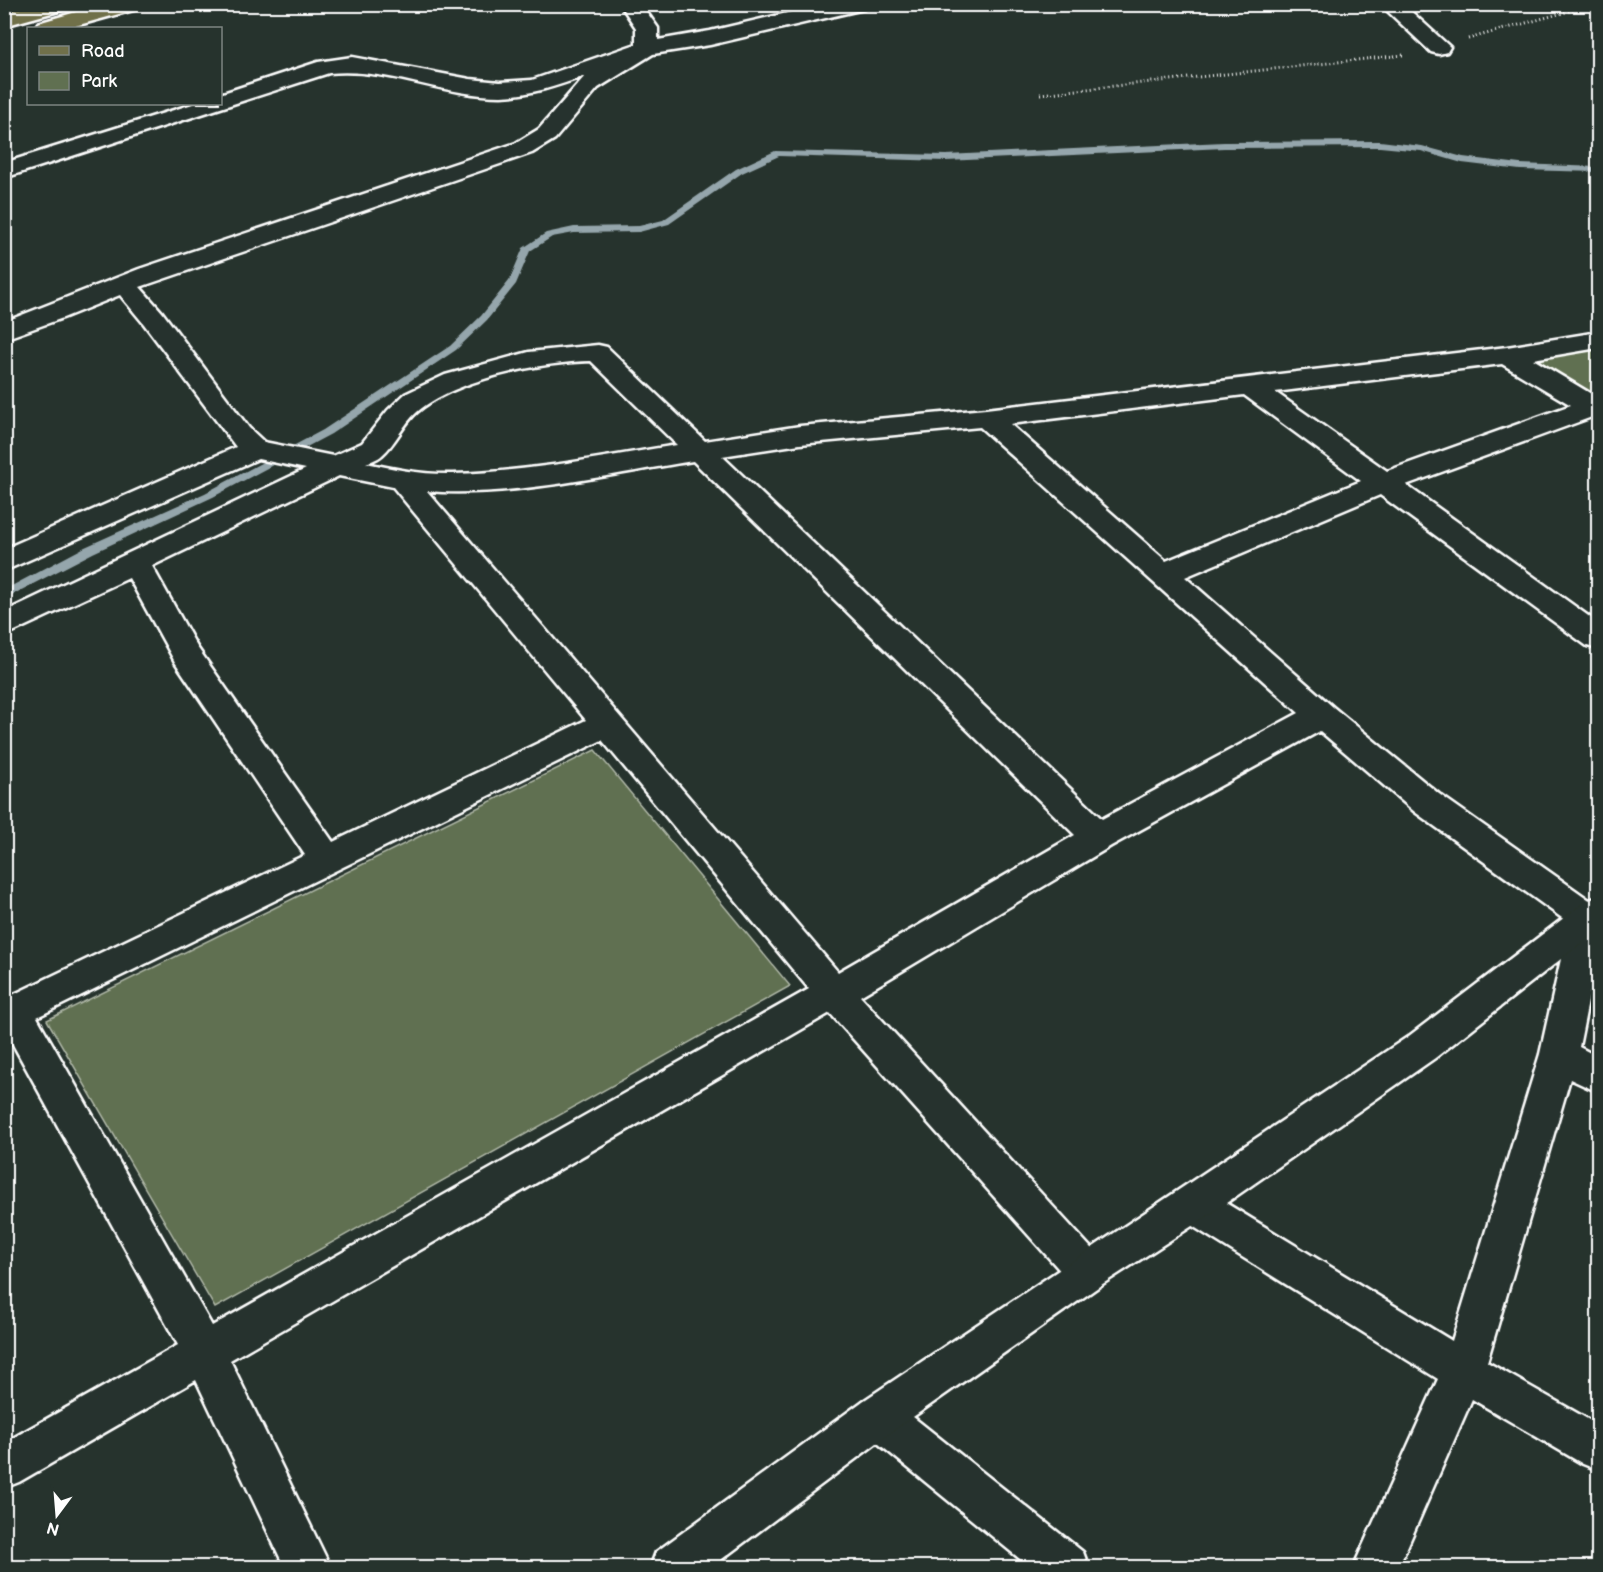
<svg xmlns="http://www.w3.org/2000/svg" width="1603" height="1572" viewBox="0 0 1603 1572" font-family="'Balsamiq Sans',sans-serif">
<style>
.green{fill:#607051;stroke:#b0b8a8;stroke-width:1.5}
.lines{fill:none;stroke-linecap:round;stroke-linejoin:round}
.stream{fill:#95a6ac;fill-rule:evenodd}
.minor-casing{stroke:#fff;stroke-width:5}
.tertiary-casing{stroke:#fff;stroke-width:5}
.primary-casing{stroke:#fff;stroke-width:5}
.path{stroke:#fff;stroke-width:3;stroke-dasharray:1 3;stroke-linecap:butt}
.minor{fill:#26332d;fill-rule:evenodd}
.tertiary{fill:#26332d;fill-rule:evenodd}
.primary{fill:#70704a;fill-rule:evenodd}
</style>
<rect width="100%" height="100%" fill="#26332d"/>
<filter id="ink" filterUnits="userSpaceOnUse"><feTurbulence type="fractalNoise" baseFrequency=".0167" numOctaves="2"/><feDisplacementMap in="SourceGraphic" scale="12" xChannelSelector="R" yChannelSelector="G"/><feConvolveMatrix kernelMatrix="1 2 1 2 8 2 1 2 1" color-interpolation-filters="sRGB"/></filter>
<g filter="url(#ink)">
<path class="green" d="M1598,349V397L1534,359Z
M595,750L790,986L215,1308L47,1020Z"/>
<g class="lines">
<path class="stream" d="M1380,141L1422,146L1463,157L1520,164L1598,167V172L1520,170L1462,163L1421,151L1380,147L1224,148L946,161L779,156L742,173L669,224L639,232L574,233L552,237L530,251L516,284L487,320L456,350L331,434L213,497L93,553L4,599V590L85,547L205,493L323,430L450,346L481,316L509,281L523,248L546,233L574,227L639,226L663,220L736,169L775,151L946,155L1224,142Z"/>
<g class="minor-casing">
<path id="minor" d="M620,4H641L658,28V40L710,31L826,4H866L864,9L710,45L653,54L598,88L555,139L532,153L140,287L162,312L249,428L264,442L333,456L362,443L388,410L405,394L445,375L529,352L598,345L607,347L705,441L800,426L986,409L1507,347L1598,332V348L1533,359L1598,398V419L1592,417L1406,485L1598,623V649L1587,646L1380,495L1185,577L1333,707L1439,794L1598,906V951L1579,1047L1598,1057V1092L1570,1079L1487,1362L1598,1425V1470L1583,1464L1472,1399L1398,1568H1353L1438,1379L1178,1217L1172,1204L1178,1191L1192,1186L1206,1191L1452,1341L1540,1054L1569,923L1415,812L1320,731L1111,846L860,996L1101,1259L1107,1272L1101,1285L1087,1291L1073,1285L830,1013L230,1360L331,1568H285L196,1380L19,1482L4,1488V1443L178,1345L4,1028V999L305,855L175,662L129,578L4,636V612L306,469L258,459L4,571V549L236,447L144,324L120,295L63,318L4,339V322L139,269L516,143L539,129L585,76C557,86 531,95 501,96C443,96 387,67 329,73L4,178V163L193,104H220V94L318,62L352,57L470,79L500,82L532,80L636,44V28ZM591,361L677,445C603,457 528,472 453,474C424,475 394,469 366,463C371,461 378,459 382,455C396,443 403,424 417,412C455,379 542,362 591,361ZM1502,364L1571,405L1387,471L1275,392ZM1244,395L1361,481L1166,561L1010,424ZM980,427L1299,713L1102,819L722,456L800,444ZM693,461L1075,835L838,972L427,491C509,498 611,474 693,461ZM339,476L393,487L586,720L333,842L197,647L152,566ZM602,740L809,989L212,1326L37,1017Z
M1380,4H1403L1450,47L1447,52L1439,54L1431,52Z
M878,1395L893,1401L1083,1552L1089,1568H1031L863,1431L857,1416L863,1401Z"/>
</g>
<g class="tertiary-casing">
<path id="tertiary" d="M1598,897V930L1435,1058L1206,1217L1101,1285L893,1431L710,1568H650L656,1552L863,1401L1409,1036L1586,901Z"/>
</g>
<g class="primary-casing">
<path id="primary" d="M34,4H68L66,9L4,26V13Z
M104,4H139L137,9L68,28H35L38,23Z"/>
</g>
<path class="path" d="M1468,39L1595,4
M1040,94L1403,55"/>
<use href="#minor" class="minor"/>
<use href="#tertiary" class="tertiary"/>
<use href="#primary" class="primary"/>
</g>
</g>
<rect width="1603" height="1572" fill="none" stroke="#26332d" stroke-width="24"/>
<rect x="12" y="12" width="1579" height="1548" fill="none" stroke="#fff" stroke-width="2" filter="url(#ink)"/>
<rect x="27" y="27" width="195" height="78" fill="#26332d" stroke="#7d8581" stroke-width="1.5"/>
<rect x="39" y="46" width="30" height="9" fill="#70704a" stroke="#7d8581" stroke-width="1.5"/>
<text x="81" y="57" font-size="18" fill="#ffffff">Road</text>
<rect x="39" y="72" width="30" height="18" fill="#607051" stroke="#7d8581" stroke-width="1.5"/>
<text x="81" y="87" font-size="18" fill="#ffffff">Park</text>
<g transform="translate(57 1515) rotate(196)" stroke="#26332d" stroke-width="4.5" paint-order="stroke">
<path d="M0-4.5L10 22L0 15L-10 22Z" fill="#ffffff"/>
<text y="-9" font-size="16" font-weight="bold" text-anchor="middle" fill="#ffffff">N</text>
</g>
</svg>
